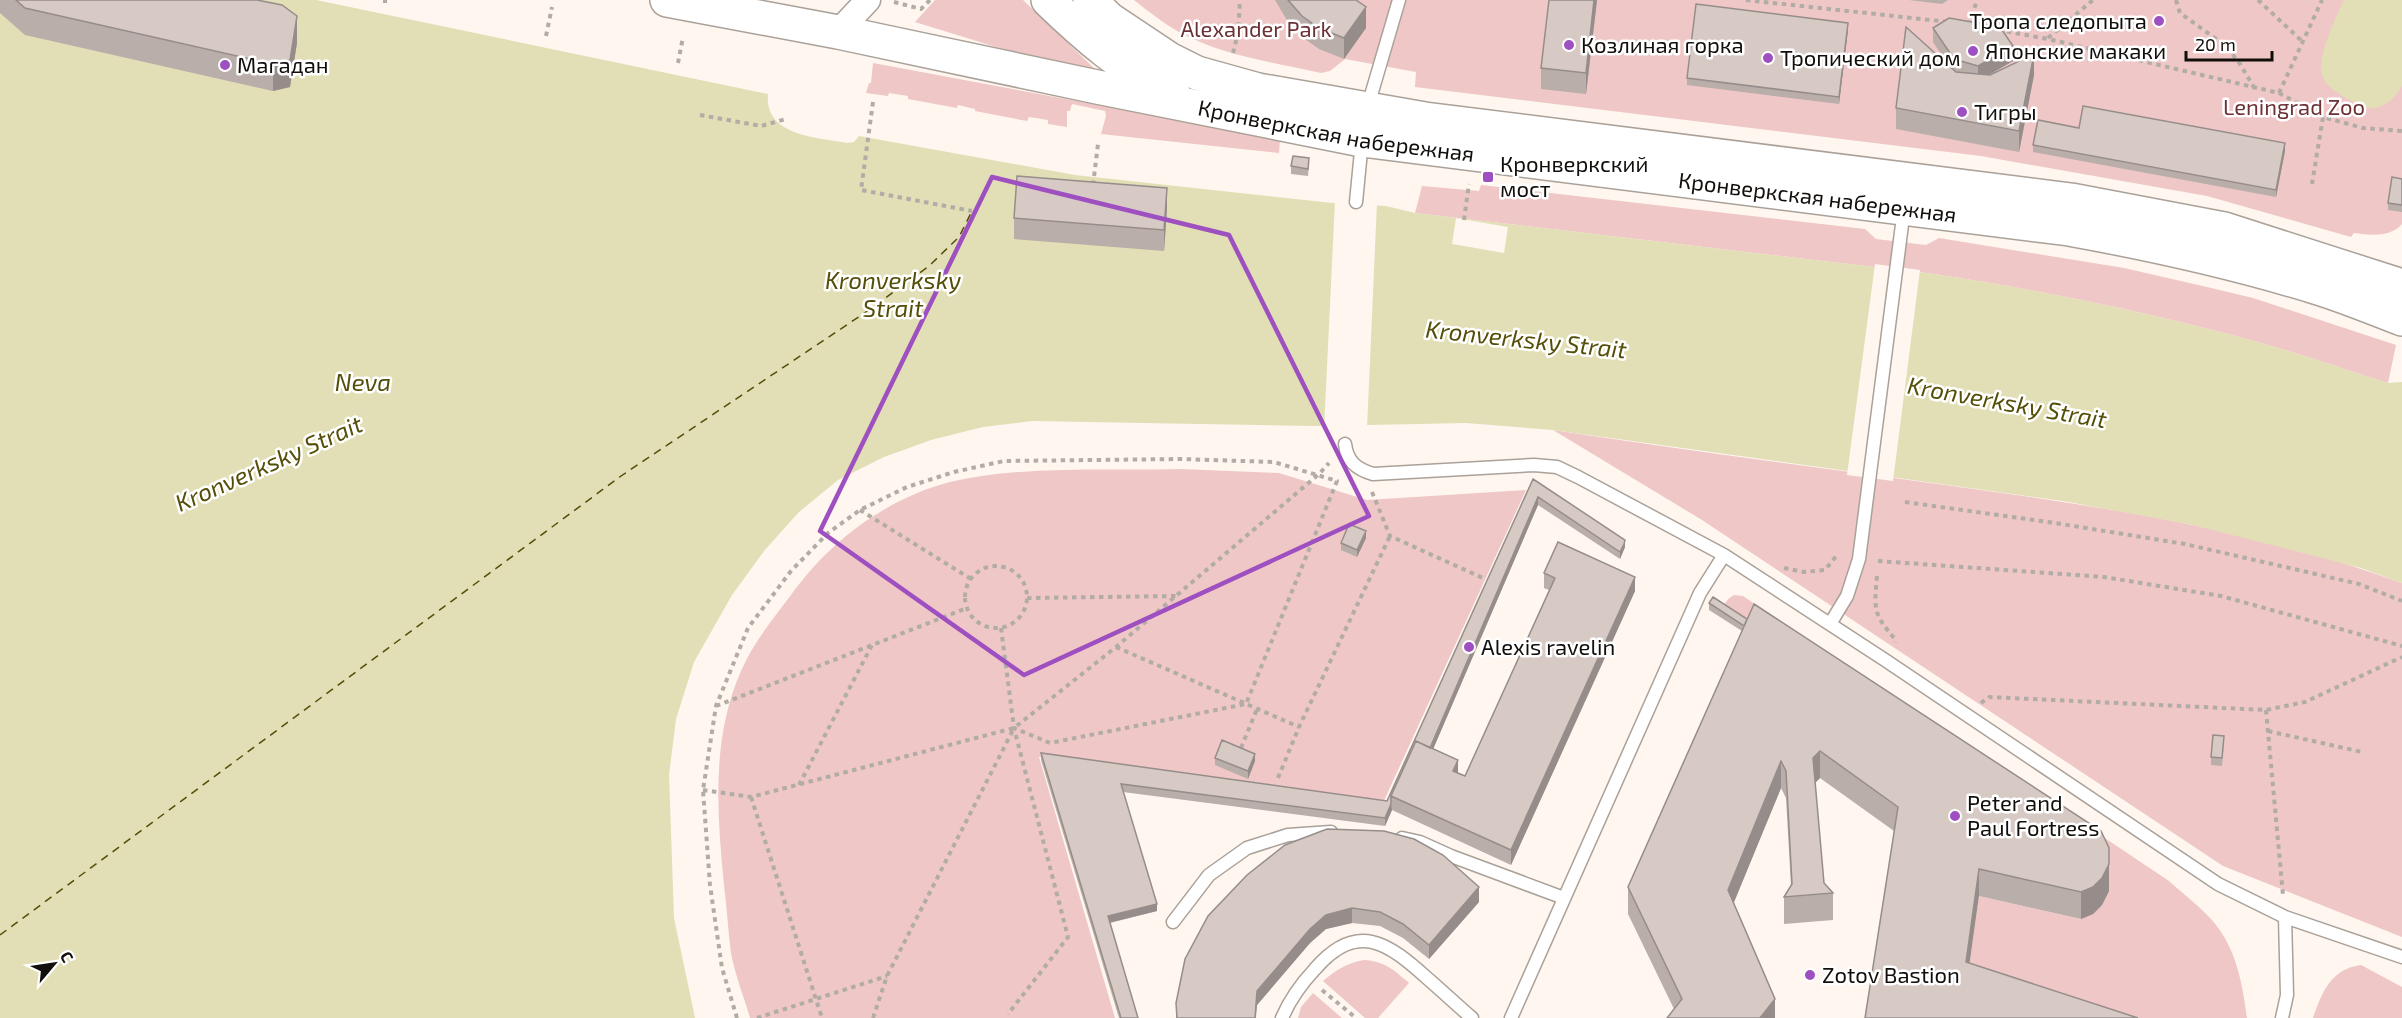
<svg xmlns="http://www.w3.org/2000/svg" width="2402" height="1018" viewBox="0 0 2402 1018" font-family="'Exo 2',sans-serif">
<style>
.green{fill:#efc7c7}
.water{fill:#e2deb5}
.pier{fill:#fef6ef}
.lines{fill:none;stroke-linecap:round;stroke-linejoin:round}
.ferry{stroke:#554e08;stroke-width:1.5;stroke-dasharray:8 6;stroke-linecap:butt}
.service-casing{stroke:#aaa199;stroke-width:15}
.minor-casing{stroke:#aaa199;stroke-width:27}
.secondary-casing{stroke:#aaa199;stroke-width:36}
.path{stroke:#b2aca6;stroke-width:4;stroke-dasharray:4.5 4.5;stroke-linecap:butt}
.service{stroke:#fff;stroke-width:12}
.minor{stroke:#fff;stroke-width:24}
.secondary{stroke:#fff;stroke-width:33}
.wall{fill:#b9aea9}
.shaded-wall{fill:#968d8a}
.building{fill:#d7cac5;stroke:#968d8a;stroke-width:1.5}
.marked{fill:none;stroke:#9e4fc0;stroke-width:4.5;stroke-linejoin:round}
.poi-dot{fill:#9e4fc0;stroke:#fff;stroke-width:2}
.labels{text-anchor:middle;stroke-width:5;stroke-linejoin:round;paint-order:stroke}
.poi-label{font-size:22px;fill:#110e0b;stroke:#fff;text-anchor:start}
.park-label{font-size:22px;fill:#6b3134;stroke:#fff}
.street-label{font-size:22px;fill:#110e0b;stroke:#fff}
.water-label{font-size:24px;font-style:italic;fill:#554e08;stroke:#fff}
</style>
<rect width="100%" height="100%" fill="#fef6ef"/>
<path class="green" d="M935,0H1023L1098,72L1094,77L915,22Z
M1134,0H2402V224C2390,238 2370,235 2354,233L2351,237L2207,196L1981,156L1415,87L1416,72L1345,59L1330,71L1321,73C1273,62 1223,56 1179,32C1163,23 1148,11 1134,0Z
M873,63L1280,139L1279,153L1101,134L1106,116L1105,111L1072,104L1070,111H1067V127L1048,124V120L1029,117L1027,121L975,111V109L958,105L957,108L908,99V96L889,93L888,96L866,93L869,83H871Z
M1481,185L1865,229L1876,239L1926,245L1939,238L2124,268L2207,287L2253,298L2396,345L2388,383C2346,370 2304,355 2261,343C2154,313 2045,291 1934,274L1415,213L1422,186L1479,191Z
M1553,430C1684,450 1814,467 1945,485C2099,506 2255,529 2402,583V937L2223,866L1702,520Z
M1180,469L1279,473L1367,500L1526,490L1382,805L1039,757L1115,1018H750C744,997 735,975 731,953C728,931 727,908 724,885C717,813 711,739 741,671C753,643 773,619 791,595C829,542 885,499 950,482C1023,465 1106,471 1180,469Z
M1734,595L1743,596L2169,881C2182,893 2198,905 2211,919C2236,947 2242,981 2247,1018H2055L1966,989L1979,896L2081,919C2102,905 2108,901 2109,875L1721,610L1728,599Z
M1364,960C1384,961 1394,970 1409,983L1378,1018H1365L1323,981C1336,970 1347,963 1364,960Z
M2361,965L2402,987V1018H2313C2322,992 2331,969 2361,965Z
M1313,993L1342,1018H1298L1301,1007Z"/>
<path class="water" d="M0,0H316L768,94C764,136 817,137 847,143L854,142L859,136L1075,175L1332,203L1386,206L1415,213L1934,274C2045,291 2154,313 2261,343C2304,355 2346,370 2388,383L2402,382V583L2361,568L2193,525L2063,501L1553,430L1466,423L1318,426L1032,421L983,427L931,440L884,457L838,480L799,512L764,551L732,595L694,662L676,719L669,775L674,918L695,1018H0Z
M2344,0H2402V86C2396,97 2383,110 2369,108C2356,105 2325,89 2322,75C2317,56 2336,17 2344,0Z"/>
<path class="pier" d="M1335,201L1377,203L1367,429H1324Z
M1456,218L1508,227L1504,253L1452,244Z
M1875,264L1920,270L1893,481L1847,475Z"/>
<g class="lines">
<path class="ferry" d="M0,935L621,476L869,310L929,266L959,237L972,211"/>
<g class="service-casing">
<path id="service" d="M1367,109L1399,0
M1356,202L1362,141
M1345,444C1347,461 1356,469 1373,474L1534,465L1557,467L1578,477L1724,555L1885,660L2218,884L2285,917L2402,957
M1830,624L1847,596L1859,559L1904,209
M1402,838L1420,842L1451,856L1564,898
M1173,922L1209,875L1247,848L1288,835L1331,832
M1282,1018C1290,999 1301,984 1315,969C1357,920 1388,943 1427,978C1442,991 1457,1005 1472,1018
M1511,1018L1700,593L1724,555
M2282,1018L2287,995L2285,917"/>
</g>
<g class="minor-casing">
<path id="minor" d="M838,32L868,0"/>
</g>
<g class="secondary-casing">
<g id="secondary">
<path id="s1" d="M667,0L838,32L1097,87L1362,140L2069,229C2152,244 2234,262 2315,287C2345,296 2373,308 2402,319"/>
<path d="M1048,0C1086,37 1126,71 1174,95"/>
<path d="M1090,0L1109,19L1169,59L1197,73L1258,90L1425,119L2071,200L2224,229L2402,286"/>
</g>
</g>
<path class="path" d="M1746,0L1949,22
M2176,0L2180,13L2226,46L2240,64L2255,89
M2258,0L2303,42
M894,2L921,9L930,0
M385,3V0
M1969,25L1977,0
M1998,30L2048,39L2279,93L2323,117L2363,128L2402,131
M546,36L552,7
M2048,38L2093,0
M1233,53L1238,33L1240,0
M678,63L683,37
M2279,93L2322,0
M873,102L861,190L972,211
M700,115L761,126L786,119
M2312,184L2323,117
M1093,185L1098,144
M1464,220L1469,184
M1372,492L1390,536L1483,578
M1905,502L2055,523L2185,544L2359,584L2402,601
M860,510L971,579
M1878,561L2104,577L2221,596L2402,646
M965 597a31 31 0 1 1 62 0a31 31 0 1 1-62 0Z
M1784,568L1804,572L1825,570L1837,555
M1877,576C1874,610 1873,614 1896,640L1895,642
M1027,598L1176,596
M1001,628L1014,728L1068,937L1008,1014
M1116,647L1299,727
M1981,703L1989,697L2266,710L2305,702L2402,657
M716,706L967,608
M2266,710L2283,895
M2268,731L2362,752
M1241,748L1257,709
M1278,778L1299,727L1390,536
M799,785L872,645
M703,790L751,797L1014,728L1116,647L1319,474L1329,463
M751,797L822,1018
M1322,990L1356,1018
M737,1018L722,968L710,885L703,790L716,706L748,628L791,571L828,533L860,510L907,487L954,472L1004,461L1180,459L1274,462L1337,481L1246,704L1050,743L1014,728
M757,1018L887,976
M873,1018L887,976L1014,728"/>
<use href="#service" class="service"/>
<use href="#minor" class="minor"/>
<use href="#secondary" class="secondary"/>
</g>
<path class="wall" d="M0,0H257L297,43L290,87L273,91L25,35L0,13Z
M1275,0H1356L1366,28L1344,59L1319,49L1302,37L1288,22Z
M1597,0L1586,94L1541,89V68Z
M1909,0H1948L1942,4Z
M1933,28L2013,61L1989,75H2034L2019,152L1896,129V108L1948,65L1933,42Z
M1848,30L1839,104L1687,85V78Z
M2079,128L2285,151L2276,197L2033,152V145Z
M1309,165L1308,176L1291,174V166Z
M2402,179V212L2388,210V203Z
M1167,209L1164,251L1014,239V218Z
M1533,479L1625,547L1620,559L1538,505L1433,749L1458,773L1465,776L1549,590L1544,588V573L1635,591L1511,865L1392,810L1385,826L1123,792L1157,911L1110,923L1138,1018H1119L1041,760V753L1387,801Z
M1366,538L1357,557L1341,550V543Z
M1713,597L2109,891L2102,905L2093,914L2081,919L1979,896L1865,1018L1894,831L1820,778L1815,783L1824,883L1833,893V920L1784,924V897L1791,886L1786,798L1781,788L1733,903L1775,1018L1674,1009L1628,914V887L1742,631L1709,610V603Z
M2224,743L2222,766L2211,765V757Z
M1215,758L1255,761L1248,779L1215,765Z
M1479,902L1429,959L1403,938L1380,926L1352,923L1326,929L1310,943L1257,1005L1256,1018H1176V1003L1208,916Z"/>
<path class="shaded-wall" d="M1594,0H1597L1586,94V73Z
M1366,7V28L1344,59V38Z
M297,16V43L290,87L273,91V64Z
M1848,23V30L1839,104V97Z
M2013,46V61L1978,81V66Z
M2034,54V75L2019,152V131Z
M2285,143V151L2276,197V190Z
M1167,188V209L1164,251V230Z
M1538,497V505L1428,761V754Z
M1366,531V538L1357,557V550Z
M1625,540V547L1620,559V552Z
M1635,577V591L1511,865V850Z
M1820,751V778L1813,785V758Z
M1255,754V761L1248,779V771Z
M1458,760V775L1453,771Z
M1781,761V788L1728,917V890Z
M1391,804L1392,810L1385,826V818Z
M2109,848V891L2102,905L2093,914L2081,919V892Z
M1979,869V896L1966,989V962Z
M1479,887V902L1429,959V945Z
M1157,904V911L1108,923V916Z
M1352,908V923L1326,929L1310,943L1257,1005L1255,1018L1257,991L1310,929L1326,915Z
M1775,999V1018H1760Z"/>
<path class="building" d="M16,0H257L282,5L297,16L290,60L273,64L25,8Z
M1288,0H1356L1366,7L1344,38L1319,28L1302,16Z
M1549,0H1594L1586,73L1541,68Z
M1696,4L1848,23L1839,97L1687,78Z
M1949,18L2000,27L2013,46L1978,66L1954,59L1933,28Z
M1906,27L1956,72L1990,75L2034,54L2019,131L1896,108Z
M2083,106L2285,143L2276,190L2033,145L2038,120L2079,128Z
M1293,156L1309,158L1308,169L1291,166Z
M1017,176L1167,188L1164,230L1014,218Z
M2392,177L2402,179V205L2388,203Z
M1533,479L1625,540L1624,544L1620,552L1538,497L1430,748L1416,741L1391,796V804L1385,818L1121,784L1157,904L1108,916L1138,1018H1121L1041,753L1387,801Z
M1349,524L1366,531L1357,550L1341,543Z
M1558,542L1635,577L1511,850L1391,796L1416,741L1458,760L1453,771L1465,776L1555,578L1544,573Z
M1713,597L1747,619L1744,626L1709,603Z
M1754,604L2101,831L2109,848V864L2102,878L2093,887L2081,892L1979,869L1966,962L2138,1018H1865L1898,807L1820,751L1813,758L1824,883L1833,893L1784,897L1792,884L1786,771L1781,761L1728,890L1775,999L1760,1018H1667L1682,999L1628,887Z
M2213,735L2224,736L2222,758L2211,757Z
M1222,740L1255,754L1248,771L1215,758Z
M1327,829L1384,831L1414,839L1443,855L1479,887L1429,945L1403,924L1380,912L1352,908L1326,915L1310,929L1257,991L1255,1018H1177L1176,1003L1185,959L1208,916L1247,875L1285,845Z"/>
<path class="marked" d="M992,177L1229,235L1369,516L1024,675L820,531Z"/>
<g class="poi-dot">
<circle cx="2159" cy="21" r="6"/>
<circle cx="1569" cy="45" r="6"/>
<circle cx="1973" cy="51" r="6"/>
<circle cx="1768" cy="58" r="6"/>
<circle cx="225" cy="65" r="6"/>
<circle cx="1962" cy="112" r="6"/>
<rect x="1482" y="171" width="12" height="12" rx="3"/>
<circle cx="1469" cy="647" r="6"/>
<circle cx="1955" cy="816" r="6"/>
<circle cx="1810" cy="975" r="6"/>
</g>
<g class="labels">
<g class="poi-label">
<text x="2147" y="29" text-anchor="end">Тропа следопыта</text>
<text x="1581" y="53">Козлиная горка</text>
<text x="1985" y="59">Японские макаки</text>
<text x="1780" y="66">Тропический дом</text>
<text x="237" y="73">Магадан</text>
<text x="1974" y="120">Тигры</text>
<text x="1500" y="172">Кронверкский<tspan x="1500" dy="25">мост</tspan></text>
<text x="1481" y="655">Alexis ravelin</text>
<text x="1967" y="811">Peter and<tspan x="1967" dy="25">Paul Fortress</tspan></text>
<text x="1822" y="983">Zotov Bastion</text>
</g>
<g class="park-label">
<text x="1256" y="37">Alexander Park</text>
<text x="2294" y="115">Leningrad Zoo</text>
</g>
<g class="street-label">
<text dy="8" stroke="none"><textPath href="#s1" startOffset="682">Кронверкская набережная</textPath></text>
<text dy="8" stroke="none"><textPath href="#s1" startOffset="1168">Кронверкская набережная</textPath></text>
</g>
<g class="water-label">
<text x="893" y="289">Kronverksky<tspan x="893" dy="28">Strait</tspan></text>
<text transform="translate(1526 340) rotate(6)" y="8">Kronverksky Strait</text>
<text x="363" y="391">Neva</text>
<text transform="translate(2007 403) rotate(10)" y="8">Kronverksky Strait</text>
<text transform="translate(269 464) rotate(-24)" y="8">Kronverksky Strait</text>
</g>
</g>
<g transform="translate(54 964) rotate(61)" stroke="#ffffff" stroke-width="4.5" paint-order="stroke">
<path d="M0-4.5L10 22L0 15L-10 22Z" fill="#110e0b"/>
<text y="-9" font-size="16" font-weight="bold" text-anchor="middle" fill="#110e0b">С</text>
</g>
<path d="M2186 51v9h86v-9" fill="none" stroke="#110e0b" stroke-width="3"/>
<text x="2195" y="51" font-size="18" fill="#110e0b" stroke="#ffffff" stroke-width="4.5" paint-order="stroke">20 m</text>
</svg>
